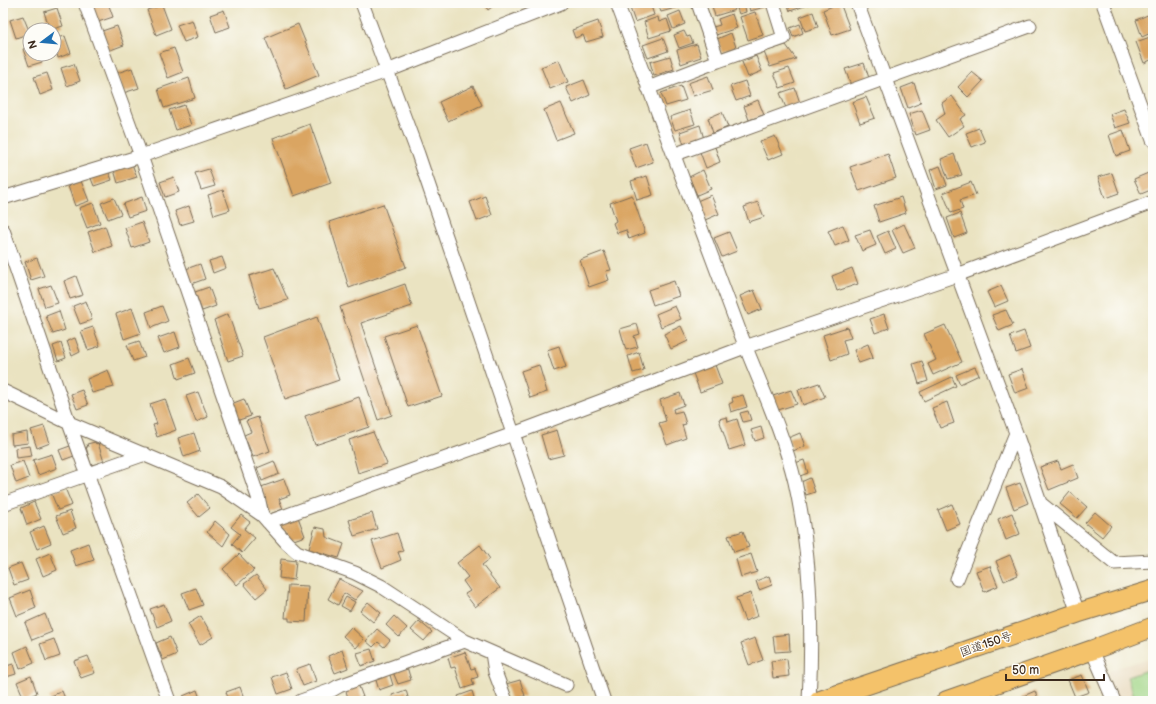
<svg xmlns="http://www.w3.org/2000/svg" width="1156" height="704" viewBox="0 0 1156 704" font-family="'Balsamiq Sans','Klee One',sans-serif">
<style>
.built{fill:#e6d6b7}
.green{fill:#a1d687;stroke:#6e8052}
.building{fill:#daa562}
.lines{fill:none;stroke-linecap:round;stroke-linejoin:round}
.minor-casing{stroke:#786b57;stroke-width:15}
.highway-casing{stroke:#786b57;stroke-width:21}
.minor{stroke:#fff;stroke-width:13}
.highway{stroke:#f4c26a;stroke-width:19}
.labels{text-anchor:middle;stroke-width:3;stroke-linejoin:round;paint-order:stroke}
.street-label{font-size:12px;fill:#3b2a1e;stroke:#fdfcf7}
</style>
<rect width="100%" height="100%" fill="#fdfcf7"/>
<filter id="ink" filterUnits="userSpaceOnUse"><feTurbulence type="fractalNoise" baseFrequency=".025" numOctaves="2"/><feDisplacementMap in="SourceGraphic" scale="8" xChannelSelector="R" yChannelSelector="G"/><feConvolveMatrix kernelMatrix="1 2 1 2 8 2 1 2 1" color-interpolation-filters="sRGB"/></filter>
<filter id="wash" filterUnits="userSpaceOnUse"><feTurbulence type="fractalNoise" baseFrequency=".012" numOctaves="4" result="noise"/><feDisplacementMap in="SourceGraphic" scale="16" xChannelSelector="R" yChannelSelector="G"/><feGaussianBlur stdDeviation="0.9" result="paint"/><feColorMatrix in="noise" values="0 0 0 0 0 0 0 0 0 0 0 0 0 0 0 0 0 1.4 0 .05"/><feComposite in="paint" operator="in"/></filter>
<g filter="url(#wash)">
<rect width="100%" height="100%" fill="#eae3c1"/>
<path class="built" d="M1153,657V701H1118L1107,671Z"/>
<path class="green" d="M1153,668V701H1136L1127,677Z"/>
<g id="blocks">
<path class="building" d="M91,3H108L113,17L98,22Z
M483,3H497L488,10Z
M646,3H650L654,15L635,22L630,8Z
M658,3H678L679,7L661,12Z
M711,3H732L735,10L715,16Z
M735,3H744L746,12L739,14Z
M764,3L765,7L750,11L748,4Z
M787,3H814L790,11Z
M840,3L850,29L832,35L823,10Z
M162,5L171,29L156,35L147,10Z
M57,8L63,26L50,30L44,12Z
M224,10L230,27L216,32L210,15Z
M680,11L685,24L673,29L668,16Z
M755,12L763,35L748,40L740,17Z
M813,12L818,27L805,31L800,17Z
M732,14L737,28L716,35L713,27L720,25L718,19Z
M1150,14L1153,21V32L1142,37L1136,20Z
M23,16L30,33L16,38L10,20Z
M658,17L659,22L667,19L671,31L649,38L644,22Z
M192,20L198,37L184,42L177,25Z
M598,21L603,37L586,42L583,35L575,38L572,30Z
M298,24L319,75L286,89L265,38Z
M800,24L803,33L793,37L790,28Z
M117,26L124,45L108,51L102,31Z
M684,31L687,37L690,36L693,43L679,48L674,35Z
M731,33L736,47L722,52L717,39Z
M65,36L71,53L58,58L54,39Z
M1150,37L1153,44V59L1144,63L1136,42Z
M663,38L668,51L648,58L643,45Z
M697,44L701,57L681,64L677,50Z
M786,45L796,59L770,67L764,52Z
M30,46V54H40L42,62L29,66L23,49Z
M174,48L183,72L168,78L159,53Z
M670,56L674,69L654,76L650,62Z
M756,56L762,71L748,77L742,62Z
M559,60L568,82L550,89L541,67Z
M864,63L870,81L852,88L845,69Z
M74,64L80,81L67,86L61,68Z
M132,68L139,88L123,93L117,73Z
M789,68L795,83L780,88L774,73Z
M972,72L983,81L968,97L958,87Z
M47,73L53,90L40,95L34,77Z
M708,76L713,90L693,96L688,83Z
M189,78L195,98L164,108L158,89Z
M584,80L590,95L573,103L566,87Z
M745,81L750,96L736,101L730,86Z
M914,83L921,103L908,108L901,88Z
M473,86L482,105L448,121L439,102Z
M681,86L686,100L666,106L661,93Z
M795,88L800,103L786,108L780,93Z
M952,96L966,115L960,119L964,126L948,137L936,120L945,114L942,103Z
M866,97L875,118L860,123L852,102Z
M758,100L764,115L749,120L744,106Z
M561,103L574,133L556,140L544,110Z
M184,105L191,125L176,130L169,110Z
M1124,109L1130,123L1115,128L1110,114Z
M690,110L695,124L675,130L670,117Z
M922,110L930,130L916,135L909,114Z
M722,112L728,127L713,133L708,118Z
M310,124L331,183L294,196L273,138Z
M700,125L704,139L684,145L680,132Z
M979,128L985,142L972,147L966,133Z
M1123,130L1130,151L1116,156L1109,135Z
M775,136L783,154L768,160L760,142Z
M646,142L653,162L636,168L629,148Z
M715,147L720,162L706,168L700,152Z
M888,154L896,178L859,191L850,167Z
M954,154L962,175L948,179L941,159Z
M132,164L137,177L118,183L114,170Z
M940,166L947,185L936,189L930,170Z
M209,169L215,186L201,190L195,173Z
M108,170L112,180L94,186L90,176Z
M703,170L711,189L697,195L689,177Z
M1153,171V189L1141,194L1134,179Z
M1112,173L1119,193L1105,198L1098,177Z
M647,176L653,195L637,200L631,181Z
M174,177L179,192L165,197L160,182Z
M81,181L89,201L75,206L68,186Z
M971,182L976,195L960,200L963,209L951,213L943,193Z
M223,190L230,210L214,215L208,195Z
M632,195L645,233L629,239L626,230L617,233L613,223L616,221L610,203Z
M711,195L719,214L705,220L697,201Z
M485,196L492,215L477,221L470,202Z
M142,197L146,211L128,217L123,204Z
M901,197L906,213L879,222L874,206Z
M114,198L121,214L108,219L101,203Z
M758,202L764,217L749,222L744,207Z
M93,203L100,223L87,228L79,208Z
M383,204L406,267L349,288L329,222Z
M189,206L194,221L180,225L175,211Z
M960,213L967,233L954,238L947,218Z
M142,222L149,242L132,248L125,228Z
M904,224L915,248L903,253L892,230Z
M843,225L849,240L835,246L828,231Z
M105,226L112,246L95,252L88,232Z
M870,230L876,245L862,251L855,235Z
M888,231L896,249L885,254L877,236Z
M729,232L737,251L722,257L714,238Z
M604,251L611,270L606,271L609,280L589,287L580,260Z
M222,257L226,268L213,273L209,261Z
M37,258L44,276L31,280L25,262Z
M200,264L205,279L191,284L186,269Z
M274,268L288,300L259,308L249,276Z
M852,268L858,284L837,291L832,276Z
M76,276L83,295L70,299L64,281Z
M674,281L679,296L653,305L648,290Z
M405,284L412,306L361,323L392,415L378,420L340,307Z
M51,285L58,303L45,307L39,289Z
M1001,286L1008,301L994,307L987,292Z
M209,287L216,306L202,311L195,292Z
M754,290L762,309L748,315L740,296Z
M86,301L92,320L80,324L73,306Z
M162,306L168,321L151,328L146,312Z
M675,306L681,319L661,327L656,314Z
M132,308L141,333L124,339L116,314Z
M1006,310L1013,325L999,331L992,315Z
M59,311L65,330L53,334L46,316Z
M228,314L243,356L228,361L214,320Z
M884,314L889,328L875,333L870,319Z
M317,317L339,380L285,399L263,337Z
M637,324L640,334L634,336L638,347L626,350L620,329Z
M417,325L442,396L408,407L384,336Z
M945,325L962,362L933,375L928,364L936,360L924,334Z
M681,326L688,341L671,349L664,334Z
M93,327L100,346L88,350L81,331Z
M847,327L851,338L843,340L847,354L831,360L823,335Z
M1024,331L1030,348L1016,353L1010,336Z
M175,332L180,347L164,353L158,338Z
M75,338L80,352L72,356L67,341Z
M139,341L145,357L133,361L127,345Z
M61,343L66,358L58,361L53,346Z
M868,344L873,358L859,363L854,350Z
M559,346L566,367L554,371L547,350Z
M639,352L644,370L633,373L628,356Z
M189,358L195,373L178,379L173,364Z
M922,361L928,381L919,384L913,364Z
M539,365L547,392L530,398L521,371Z
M715,365L722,384L700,392L693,373Z
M975,367L979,375L960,384L956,375Z
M1022,369L1029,388L1015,393L1008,374Z
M108,370L114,387L92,393L87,379Z
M952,377L956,386L924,401L920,392Z
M819,383L825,397L803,405L798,390Z
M82,390L88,405L77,409L71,394Z
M791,390L797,404L775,411L770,397Z
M198,392L208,417L196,422L186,396Z
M680,393L684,405L673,409L674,413L682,411L686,424L682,425L686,438L667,445L659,423L666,421L660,400Z
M743,395L747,407L731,412L729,404L733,402L732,398Z
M359,397L369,427L315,445L305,416Z
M165,399L176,430L157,437L153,425L157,424L150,404Z
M244,399L251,416L236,421L231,404Z
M947,402L954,423L940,428L932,408Z
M748,411L751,420L743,422L740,413Z
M258,417L270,451L253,457L244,435L251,432L246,421Z
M727,417L728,422L737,419L745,445L729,450L719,419Z
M44,426L50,443L37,448L31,430Z
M761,427L764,438L755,441L751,430Z
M557,430L564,455L548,459L541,435Z
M27,432L28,443L12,445L11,435Z
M373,432L387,464L358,473L349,440Z
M194,433L200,451L184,457L178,438Z
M800,433L805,446L793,451L788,438Z
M95,442L96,444L98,443L104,462L91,465L86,447H88L87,444Z
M30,446L32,456L16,458L15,448Z
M70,446L74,456L63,460L59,450Z
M52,454L57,468L38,475L33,460Z
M804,460L808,473L800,476L795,463Z
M23,461L29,478L16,483L10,465Z
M274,461L279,474L262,481L257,468Z
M1058,461L1061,469L1073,464L1078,478L1049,490L1040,467Z
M810,478L815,492L806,495L801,482Z
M284,479L290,495L279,499L283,509L270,514L261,487Z
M1020,483L1028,503L1014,509L1006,488Z
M65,488L72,505L58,510L51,493Z
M1070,492L1087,507L1077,518L1060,504Z
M198,494L210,508L199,517L187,503Z
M34,502L41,519L27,525L21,508Z
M952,504L960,524L946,530L938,510Z
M70,511L76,528L63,533L56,516Z
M1095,512L1111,526L1102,537L1085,523Z
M372,513L377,529L354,536L349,520Z
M1012,513L1020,534L1006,540L998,519Z
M241,515L250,522L244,529L255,538L242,553L232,544L240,534L231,527Z
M298,517L305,536L291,541L287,531L282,532L279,523Z
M215,521L230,534L223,546L207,532Z
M44,526L51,543L37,549L30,532Z
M315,527L325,529L326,537L344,544L339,558L309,549Z
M743,531L749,547L734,552L728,536Z
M397,533L403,551L398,552L401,560L382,568L372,541Z
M88,543L94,560L76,566L70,550Z
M480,545L490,559L482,565L500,588L475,607L465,594L470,591L463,581L468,577L457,563Z
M50,553L57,570L43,576L36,559Z
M239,554L254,570L237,585L223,569Z
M751,554L757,572L741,577L736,559Z
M1010,555L1018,575L1004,581L996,561Z
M281,559L296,561L294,580L279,578Z
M21,563L28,580L14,585L8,568Z
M990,566L998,586L984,592L976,571Z
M256,575L267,589L256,598L244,584Z
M769,576L772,585L759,590L756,581Z
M339,579L363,591L355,600L344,593L338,605L328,599Z
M288,585L308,586L306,622L289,621V618H285Z
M196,588L203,605L189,610L182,593Z
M30,590L36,608L17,616L10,598Z
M751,593L758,616L745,621L736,598Z
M346,597L355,602L350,611L341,606Z
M368,602L381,613L373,622L360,611Z
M164,604L171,621L157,627L150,609Z
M45,614L52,632L32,640L25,623Z
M201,616L213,637L200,645L188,624Z
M394,616L407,628L399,637L386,625Z
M419,621L432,632L424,641L411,630Z
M351,627L364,639L356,648L343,636Z
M377,629L390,640L384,647L378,642L373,647L366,641Z
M789,634L790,651L775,652L773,636Z
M170,637L177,654L163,660L156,643Z
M755,638L763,660L749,665L741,643Z
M54,639L60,656L46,661L40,644Z
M27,646L34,663L20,669L14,652Z
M371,649L375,661L361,666L357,653Z
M342,650L348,668L335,673L328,656Z
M465,652L471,669L475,668L478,677L472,679L474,685L462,689L455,667L451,668L448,658Z
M88,656L95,673L81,678L74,661Z
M787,659L789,676L773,678L771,661Z
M13,664L16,674L3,678V667Z
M310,664L316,681L303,686L296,669Z
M407,667L411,680L398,684L393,672Z
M286,672L292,689L278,694L272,677Z
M389,672L393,685L379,690L375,677Z
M1082,675L1089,692L1075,697L1068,680Z
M31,676L37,693L24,699L17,682Z
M520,680L525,696L511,700L506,684Z
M358,684L363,697L349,701L345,688Z
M240,687L245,701H229L226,692Z
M197,690L201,701H186L183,696Z
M406,690L409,701H394L392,695Z
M62,691L66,701H51L49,697Z
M472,691L475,701H460L458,696Z
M1035,691L1039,701H1023L1021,697Z"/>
</g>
</g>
<g filter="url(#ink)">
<use href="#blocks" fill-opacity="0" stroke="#786b57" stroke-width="1"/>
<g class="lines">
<g class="minor-casing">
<path id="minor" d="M85,3L141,156L258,497L262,515
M362,3L418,154L604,701
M617,3C657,111 697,219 738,327C757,378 782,428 795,482C811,553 813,628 809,701
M857,3L1016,433L1078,613
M1103,3L1153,140
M718,61L784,38L773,3
M648,88L718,61L698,3
M673,155L1030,26
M3,198L141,156L387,71L561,3
M3,230L69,423L169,701
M3,391L69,423L221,487L262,515L287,543L297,552L355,573L381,586L465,641L566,685
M1040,503L1114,563L1153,561
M3,504L145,454
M268,522L513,434L745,347L957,275L1153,202
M957,579L1016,433
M1092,650L1114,701
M492,653L495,672L506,701
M301,701L332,690L339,686L465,641"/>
</g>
<g class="highway-casing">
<path id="highway" d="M819,701L1078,613L1153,590
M946,701L1092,650L1153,627"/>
</g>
<use href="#minor" class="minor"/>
<use href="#highway" class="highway"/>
</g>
</g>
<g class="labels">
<g class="street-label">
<text transform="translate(986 644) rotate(-19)" y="4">国道150号</text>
</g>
</g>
<rect width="1156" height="704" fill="none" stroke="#fdfcf7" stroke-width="16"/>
<g transform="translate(42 42) rotate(254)"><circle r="19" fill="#fdfcf7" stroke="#afa8a0"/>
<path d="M0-3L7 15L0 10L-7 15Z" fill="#1f6fb2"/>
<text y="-6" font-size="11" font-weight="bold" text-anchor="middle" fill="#3b2a1e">N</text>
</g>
<path d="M1006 674v6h98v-6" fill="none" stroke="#3b2a1e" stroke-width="2"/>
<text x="1012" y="674" font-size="12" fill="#3b2a1e" stroke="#fdfcf7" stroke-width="3" paint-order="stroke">50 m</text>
</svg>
